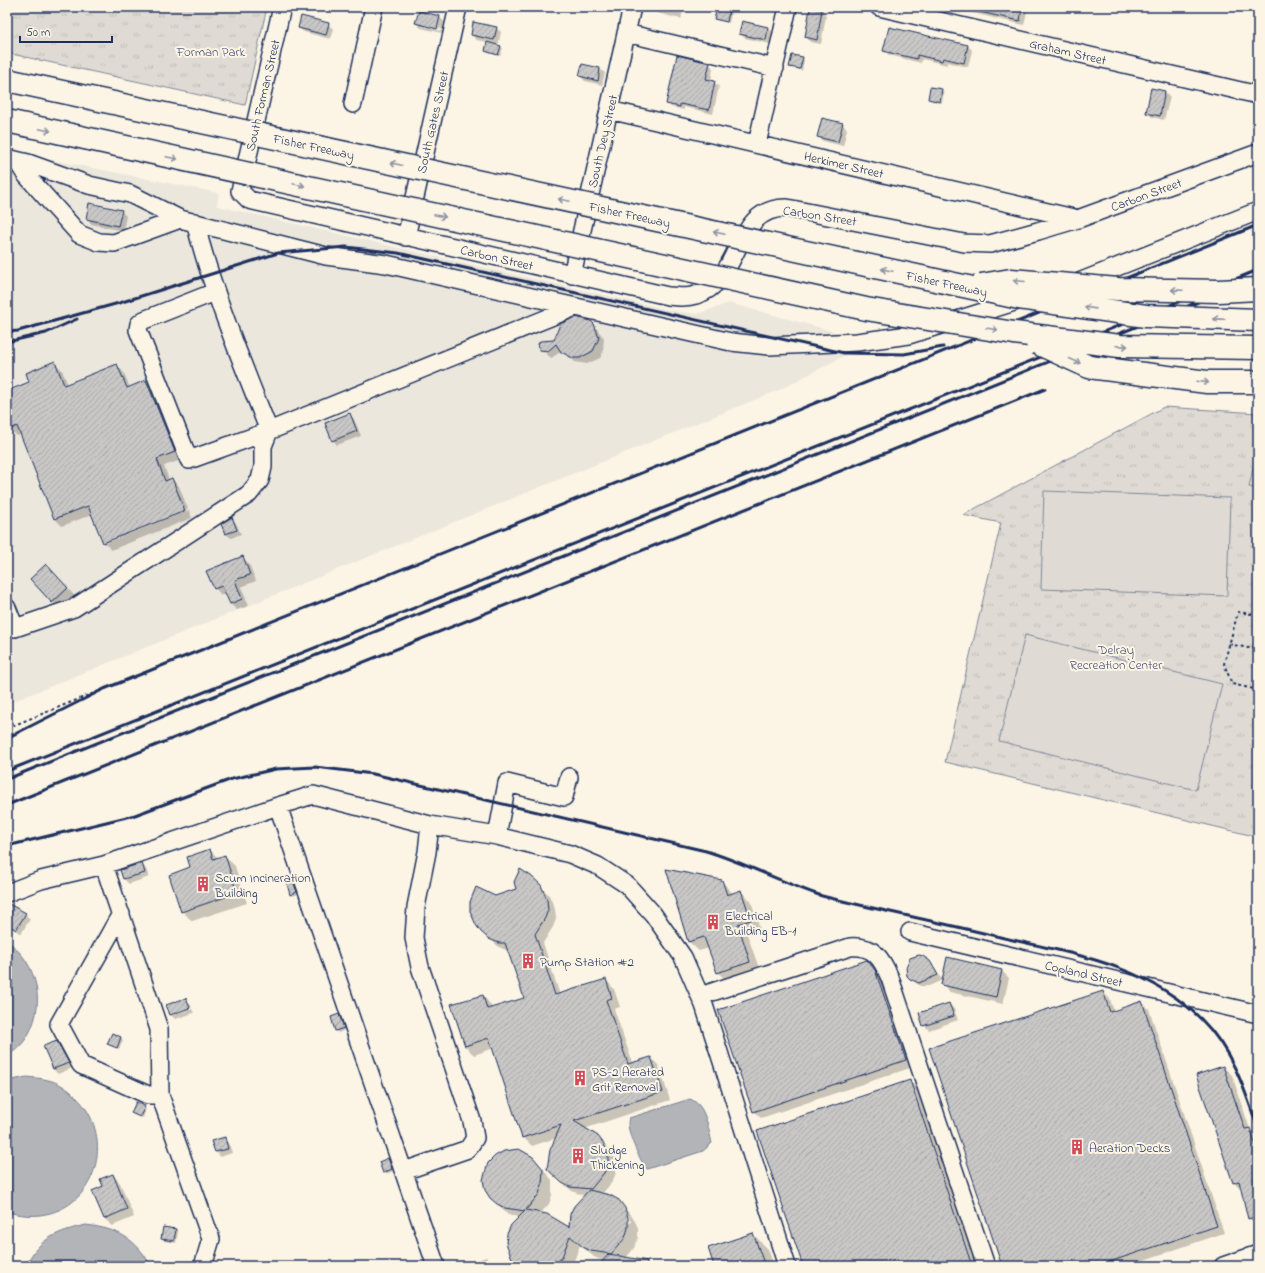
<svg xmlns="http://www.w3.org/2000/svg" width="1265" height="1273" viewBox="0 0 1265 1273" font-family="'Indie Flower',sans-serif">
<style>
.built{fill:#ece7dc}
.grass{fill:url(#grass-tufts);stroke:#7d8599}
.garden{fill:#dfdbd4;stroke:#7d8599}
.water{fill:#b2b4b8;stroke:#767f94}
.shadow{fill:#0003;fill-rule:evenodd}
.building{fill:url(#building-hatch);stroke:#1b2f5e}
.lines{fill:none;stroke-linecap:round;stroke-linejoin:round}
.minor-casing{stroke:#1b2f5e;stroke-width:20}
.path{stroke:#1b2f5e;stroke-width:2;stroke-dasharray:3 3;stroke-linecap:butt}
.minor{stroke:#fcf5e5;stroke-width:17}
.rail{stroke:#1b2f5e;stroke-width:3}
.highway-bridge-casing{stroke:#1b2f5e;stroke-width:25;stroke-linecap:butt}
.highway-bridge{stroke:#fcf5e5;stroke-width:22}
.oneway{stroke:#8c92a2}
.labels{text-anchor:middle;stroke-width:4;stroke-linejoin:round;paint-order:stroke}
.park-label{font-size:13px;fill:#425176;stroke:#fcf5e5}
.street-label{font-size:13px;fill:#1b2f5e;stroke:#fcf5e5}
.poi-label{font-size:13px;fill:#1b2f5e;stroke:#fcf5e5;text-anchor:start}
</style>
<defs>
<pattern id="grass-tufts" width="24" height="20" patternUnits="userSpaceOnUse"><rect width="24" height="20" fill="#dfdbd4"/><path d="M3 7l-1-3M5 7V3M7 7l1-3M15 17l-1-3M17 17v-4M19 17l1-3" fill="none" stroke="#bfbcb8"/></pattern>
<pattern id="building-hatch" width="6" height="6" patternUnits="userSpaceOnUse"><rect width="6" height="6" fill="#c8c7c6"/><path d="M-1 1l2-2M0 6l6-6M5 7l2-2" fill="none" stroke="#ababac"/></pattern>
</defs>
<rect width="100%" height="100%" fill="#fcf5e5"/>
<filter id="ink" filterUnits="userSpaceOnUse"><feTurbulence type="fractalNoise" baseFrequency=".025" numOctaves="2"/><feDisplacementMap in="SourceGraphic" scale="8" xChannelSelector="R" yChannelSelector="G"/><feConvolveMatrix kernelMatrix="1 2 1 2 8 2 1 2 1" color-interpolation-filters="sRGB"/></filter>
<g filter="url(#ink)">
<path class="built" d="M7,151L219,193L217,206L674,311L697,314L729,303L843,334L863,346L779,390L7,704Z"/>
<path class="grass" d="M7,7H267L245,105L7,53Z
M1164,407L1258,413V837L945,762L1001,523L963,515Z"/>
<path class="garden" d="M1258,444V489L1249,487Z
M1044,491L1230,498L1227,596L1041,589Z
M1025,635L1222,684L1196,790L999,741Z"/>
<path class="water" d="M7,941C39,964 47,1007 25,1040C21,1046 13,1052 7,1057Z
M27,1077C34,1078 41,1078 48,1080C58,1082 69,1089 76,1097C114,1133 100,1203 46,1214C32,1217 20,1215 7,1212V1081Z
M690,1099C706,1105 708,1128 712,1143L703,1151L647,1169C640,1161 624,1128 629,1118Z
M86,1225C117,1229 135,1237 151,1266H26C37,1239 59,1231 86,1225Z"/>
<path class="shadow" d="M653,7H684L681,19L657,13Z
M963,7H1028L1024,25L968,12Z
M822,11L826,16L821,44L810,42L806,37Z
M729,12L731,14L729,23L715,19Z
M440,17L444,22L442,33L421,28L416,23ZM421,24L442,29V31L421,26Z
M743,22L768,28L773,32L770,44L745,38L740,34Z
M328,24L333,29L330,39L304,32L299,28Z
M496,28L501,32L498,46L503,48L500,56L488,53L486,51L488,42L476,40L472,35Z
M968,46L972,50L968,67L947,62V65L922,59L921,63L889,55L884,51Z
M802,58L804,60L802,71L790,66Z
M709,64L713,68L711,81L719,86L713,114L684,107V110L671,107L667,103Z
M582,65L600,69L605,73L602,85L585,81L580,76Z
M931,88L944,92L942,103L929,99Z
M1152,89L1165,92L1170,97L1164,120L1152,117L1147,112Z
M842,124L847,129L843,146L823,141L818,137Z
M121,211L126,216L123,231L91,224L87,219Z
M591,322L604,338L603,352L600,358L587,364L575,362L562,351L551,358L541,349L539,344L543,341H554Z
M54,362L62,370L68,385L117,365L124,373L130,388L146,381L153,389L181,460L164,466L169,480L172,479L179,486L188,509L106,541V543L189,510L192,518L111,550L104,542L93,514L62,526L55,519L22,434L17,436L10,429L7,421V392L31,382Z
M349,414L354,419L361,436L337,445L333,440Z
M232,518L236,523L241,534L231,538L226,534Z
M242,557L249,564L256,581L241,587L249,606L237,610L230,604L226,593L221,595L215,588Z
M53,573L75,596L60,609L53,602Z
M210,850L219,859L225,856L235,866L247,903L192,921L182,911L191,868Z
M142,864L146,869L149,877L129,884L124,879L122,871Z
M531,876L549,895L555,909L556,919L553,927L543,943L560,995L606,980L614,989L620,1007L614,1009L633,1064L651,1058L659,1066L670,1100L584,1129L597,1137L613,1153L616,1163V1173L612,1182L602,1194L623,1207L629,1223L631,1222L626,1210L634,1219L638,1228V1238L634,1248L626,1258L641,1266H600L604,1261L594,1257L580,1245L572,1266H520V1218L508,1214L490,1197L542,1168L552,1180V1195L549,1204L540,1214L570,1229L585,1196L572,1191L557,1178L556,1138L532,1146L523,1137L494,1048L474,1055L465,1046L452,1005L483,996L491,1005L492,1009L525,999L508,951L499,947L481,931L495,897L517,890Z
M292,879L298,894L293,896L291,894Z
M722,881L733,894L741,891L751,901L760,929L747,934L760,971L727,982L718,972L709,948L699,951L689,942Z
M7,905L25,914L30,919L21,934L7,925Z
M923,957L932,964L942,980L929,986H920L911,979Z
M874,969L882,979L913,1067L761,1118L754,1111Z
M1002,971L1009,978L1003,1004L950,992L943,985Z
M1103,992L1110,999L1114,1011L1142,1002L1149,1009L1224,1233L1126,1266H1003Z
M186,999L192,1007L172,1013V1015L192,1009L194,1013L175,1019L171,1015Z
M949,1004L954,1009L958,1020L929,1030L924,1025Z
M339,1016L345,1030L338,1033L336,1031Z
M121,1038L123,1040L119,1049L109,1044Z
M56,1042L61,1046L72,1068L58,1074L53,1069L44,1047Z
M1223,1067L1232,1075L1250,1129L1258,1137V1227L1249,1218L1242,1191L1234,1183Z
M910,1081L917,1088L976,1266H804Z
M144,1107L146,1109L143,1118L132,1113Z
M225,1138L229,1143L232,1153L220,1157L216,1152Z
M388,1160L394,1171L385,1174L383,1172Z
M113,1175L120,1183L134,1217L112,1226L104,1218L105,1187Z
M176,1230L178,1232L176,1243L164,1241L162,1239Z
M753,1234L768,1249L774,1266H715Z
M486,1257L492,1266H473L472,1262Z"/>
<path class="building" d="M975,7H1022L1020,21L975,11Z
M717,8L729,11L727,22L714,19Z
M810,8L822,10L817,40L805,37Z
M419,11L440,16L437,29L415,23Z
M301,16L329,23L326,35L298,28Z
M742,21L768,27L766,40L739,34Z
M473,22L497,27L494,40L471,35Z
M889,27L968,45L964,63L943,58L942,61L917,55V59L883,51Z
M487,42L501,46L498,55L485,51Z
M677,55L710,63L706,79L715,81L709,110L680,104V107L666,104Z
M792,55L803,57L800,69L789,67Z
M582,64L600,68L598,81L579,76Z
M930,87L942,89L940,102L928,99Z
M1151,88L1165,91L1160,116L1146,113Z
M822,118L843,123L838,142L817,137Z
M89,203L122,210L118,226L86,219Z
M576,317L591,321L594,324L599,338L593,351L580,358H573L561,352L556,344L548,351L540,350L538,344L540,341L554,340L560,324Z
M55,361L64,385L117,364L127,388L146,380L175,452L157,459L165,481L172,478L185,511L103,543L88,506L54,519L17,426L9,430L7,424V391L29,382L26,373Z
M350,413L357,431L332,441L325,423Z
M232,517L237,530L225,534L221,524Z
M243,556L250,575L235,580L242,599L230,604L222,586L214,589L206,571Z
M46,564L68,588L52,603L30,579Z
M210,849L213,859L225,855L237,893L181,912L169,875L190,867L187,857Z
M142,863L145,873L123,879L120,870Z
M520,869L531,876L541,885L547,900L548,910L545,918L535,934L555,995L606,979L612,998L606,1000L628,1064L651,1057L663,1092L574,1121L598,1136L604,1144L608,1153V1164L604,1173L591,1189L570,1187L562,1183L547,1169L550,1150L561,1125L522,1138L489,1038L465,1046L451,1004L483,995L487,1009L524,998L505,943H499L489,939L481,932L476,925L470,911V902L476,887L495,896L516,889L514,882Z
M666,869L722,880L727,895L741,890L751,920L738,924L750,962L717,973L704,937L688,942Z
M292,878L297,892L290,895L286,880Z
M7,903L26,913L16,930L7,924Z
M919,955L923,956L930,961L938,975L919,983L910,979L907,976L906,967L910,958Z
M947,957L1002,970L996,997L941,985Z
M867,960L875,970L906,1060L753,1112L718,1010Z
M1103,991L1110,1012L1142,1001L1217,1226L1097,1266H1002L929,1048Z
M186,998L190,1008L170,1015L166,1005Z
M949,1003L954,1016L923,1026L919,1013Z
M339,1014L344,1028L335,1031L331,1017Z
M112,1033L121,1037L117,1048L107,1044Z
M57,1041L69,1063L53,1069L43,1046Z
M1223,1066L1245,1129L1250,1128L1258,1152V1177L1254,1179L1258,1191V1216L1248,1219L1239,1181L1233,1183L1196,1075Z
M910,1080L972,1266H803L757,1131Z
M136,1102L145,1106L140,1117L131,1113Z
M225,1137L228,1149L215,1152L211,1141Z
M519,1149L533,1157L543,1169L542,1185L539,1194L526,1210L547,1214L569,1227L570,1214L574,1206L589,1190L610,1195L619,1200L625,1208L628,1218V1228L625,1238L611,1254L591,1251L583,1247L570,1236L562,1257L555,1266H519L513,1261L506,1243L507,1234L511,1225L525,1211L505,1208L497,1204L490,1198L485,1190L483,1180L488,1163L495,1156L504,1151Z
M388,1158L392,1169L383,1173L379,1162Z
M113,1174L127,1209L104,1219L92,1191L103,1186L100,1179Z
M163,1227L176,1229L174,1241L161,1239Z
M753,1233L765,1266H714L708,1248Z
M609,1254L647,1261V1266H598Z"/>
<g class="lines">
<g class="minor-casing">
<path id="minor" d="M282,7L240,191L249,200L668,296C678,297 687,298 696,295C743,281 732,207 787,208L964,243L990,244L1038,231L1078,219L1258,153
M879,7L1258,95
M626,33L775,68
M353,104L374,7
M609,110L1078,219
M757,144L788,7
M7,158L28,163L89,185L130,194L180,219L326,256L386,264L731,342L769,346L857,342L909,335L1024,299
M16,160L26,175L79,234L99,242L114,243L180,219
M406,237L458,7
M572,275L632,7
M1074,284L1258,211
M215,292L144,320L139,324L138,330L189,460L269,431L575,307
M7,608L15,628L74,608L249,494L260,480L263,467V446L269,431C242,362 213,294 195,222
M278,806L313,795L430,825L427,852L416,907L414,938L420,967L472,1121L475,1138L468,1149L404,1171
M430,825L497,836L570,854L598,866L627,885L653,914L683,957L704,1005L787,1266
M497,836L507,783L564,797L569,777
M7,893L41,880L104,865
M121,914L59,1024L81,1065L148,1095H160
M910,932L1258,1014
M700,996L850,947C874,945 882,959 890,978L986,1266
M203,1266L211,1239L160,1095L159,1029L104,865L278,806L436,1266
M1223,1266L1258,1254"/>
</g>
<path class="path" d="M1258,615L1238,612L1224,664L1232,684L1258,690
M1229,644L1248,648L1258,646
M7,728L104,689"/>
<use href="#minor" class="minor"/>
<path class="rail" d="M7,332L18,331L119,303L278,253L346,247L398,253L844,353L904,354L943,347
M7,342L46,333L77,319
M7,738L104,689L1258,225
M7,771L1258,270
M7,779L1258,278
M7,805L1045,389
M7,846L135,815L232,779L276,769L315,767L373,774L706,851C746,863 782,883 822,896C882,911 944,923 1004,938C1075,954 1149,966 1202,1020C1232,1050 1245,1090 1258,1129"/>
<g class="highway-bridge-casing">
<path id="highway-bridge" d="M7,80L1019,298L1146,316L1258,320
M7,121L866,309L1014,333L1120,346L1258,348
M981,285L1011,280L1118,289L1219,291L1258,289
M1037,343L1089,367L1207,382H1258"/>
</g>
<use href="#highway-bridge" class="highway-bridge"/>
</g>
<defs><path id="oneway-shaft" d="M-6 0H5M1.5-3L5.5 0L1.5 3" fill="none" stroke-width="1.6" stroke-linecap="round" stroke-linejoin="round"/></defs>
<g class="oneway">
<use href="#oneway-shaft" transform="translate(45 130) rotate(12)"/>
<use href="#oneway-shaft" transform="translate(172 158) rotate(12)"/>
<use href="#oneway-shaft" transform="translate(396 164) rotate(-168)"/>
<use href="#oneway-shaft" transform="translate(299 185) rotate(12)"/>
<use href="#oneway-shaft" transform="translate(564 200) rotate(-168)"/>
<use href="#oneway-shaft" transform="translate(440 216) rotate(12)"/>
<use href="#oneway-shaft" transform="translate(719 233) rotate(-168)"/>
<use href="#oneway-shaft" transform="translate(887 270) rotate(-168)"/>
<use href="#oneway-shaft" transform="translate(1019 281) rotate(-175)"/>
<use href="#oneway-shaft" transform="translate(1177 290) rotate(-178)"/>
<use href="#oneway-shaft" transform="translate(1090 308) rotate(-172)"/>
<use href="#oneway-shaft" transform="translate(1219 319) rotate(-178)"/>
<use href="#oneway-shaft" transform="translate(992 329) rotate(9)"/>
<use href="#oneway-shaft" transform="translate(1122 346) rotate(2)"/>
<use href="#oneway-shaft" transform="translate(1075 361) rotate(25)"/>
<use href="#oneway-shaft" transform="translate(1203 382) rotate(6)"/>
</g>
</g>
<defs>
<g id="building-bare" transform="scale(1.2)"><path d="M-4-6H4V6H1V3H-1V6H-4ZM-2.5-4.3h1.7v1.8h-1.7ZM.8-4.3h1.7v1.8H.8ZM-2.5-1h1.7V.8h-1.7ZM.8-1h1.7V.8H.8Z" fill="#d1495b" stroke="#fcf5e5" stroke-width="2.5" paint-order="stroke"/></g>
</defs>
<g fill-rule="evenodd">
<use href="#building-bare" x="203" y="884"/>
<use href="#building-bare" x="713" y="922"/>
<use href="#building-bare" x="528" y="961"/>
<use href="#building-bare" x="580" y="1078"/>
<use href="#building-bare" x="1077" y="1147"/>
<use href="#building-bare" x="578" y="1156"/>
</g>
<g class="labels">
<g class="park-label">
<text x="211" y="56">Forman Park</text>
<text x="1116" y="654">Delray<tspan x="1116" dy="15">Recreation Center</tspan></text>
</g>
<g class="street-label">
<text transform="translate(1068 51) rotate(13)" y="5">Graham Street</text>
<text transform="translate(262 95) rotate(-77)" y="5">South Forman Street</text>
<text transform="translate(432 122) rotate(-77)" y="5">South Gates Street</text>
<text transform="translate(602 141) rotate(-77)" y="5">South Dey Street</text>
<text transform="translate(314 146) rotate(12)" y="5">Fisher Freeway</text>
<text transform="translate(844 164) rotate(13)" y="5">Herkimer Street</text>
<text transform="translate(1146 194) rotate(-20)" y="5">Carbon Street</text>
<text transform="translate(630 214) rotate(12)" y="5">Fisher Freeway</text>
<text transform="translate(820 215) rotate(9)" y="5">Carbon Street</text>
<text transform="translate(497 257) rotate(13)" y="5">Carbon Street</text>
<text transform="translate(947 283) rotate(12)" y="5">Fisher Freeway</text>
<text transform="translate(1084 973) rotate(13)" y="5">Copland Street</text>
</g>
<g class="poi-label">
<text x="215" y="882">Scum Incineration<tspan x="215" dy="15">Building</tspan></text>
<text x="725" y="920">Electrical<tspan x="725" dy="15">Building EB-1</tspan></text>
<text x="540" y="966">Pump Station #2</text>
<text x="592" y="1076">PS-2 Aerated<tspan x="592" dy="15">Grit Removal</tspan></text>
<text x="1089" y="1152">Aeration Decks</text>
<text x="590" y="1154">Sludge<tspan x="590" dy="15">Thickening</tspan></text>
</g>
</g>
<rect width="1265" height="1273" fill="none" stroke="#fcf5e5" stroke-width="24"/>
<rect x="12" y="12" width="1241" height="1249" fill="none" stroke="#1b2f5e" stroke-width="1.5" filter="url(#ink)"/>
<path d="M20 36v6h92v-6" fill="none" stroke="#1b2f5e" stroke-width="2"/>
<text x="26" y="36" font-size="12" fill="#1b2f5e" stroke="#fcf5e5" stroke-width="3" paint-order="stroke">50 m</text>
</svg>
